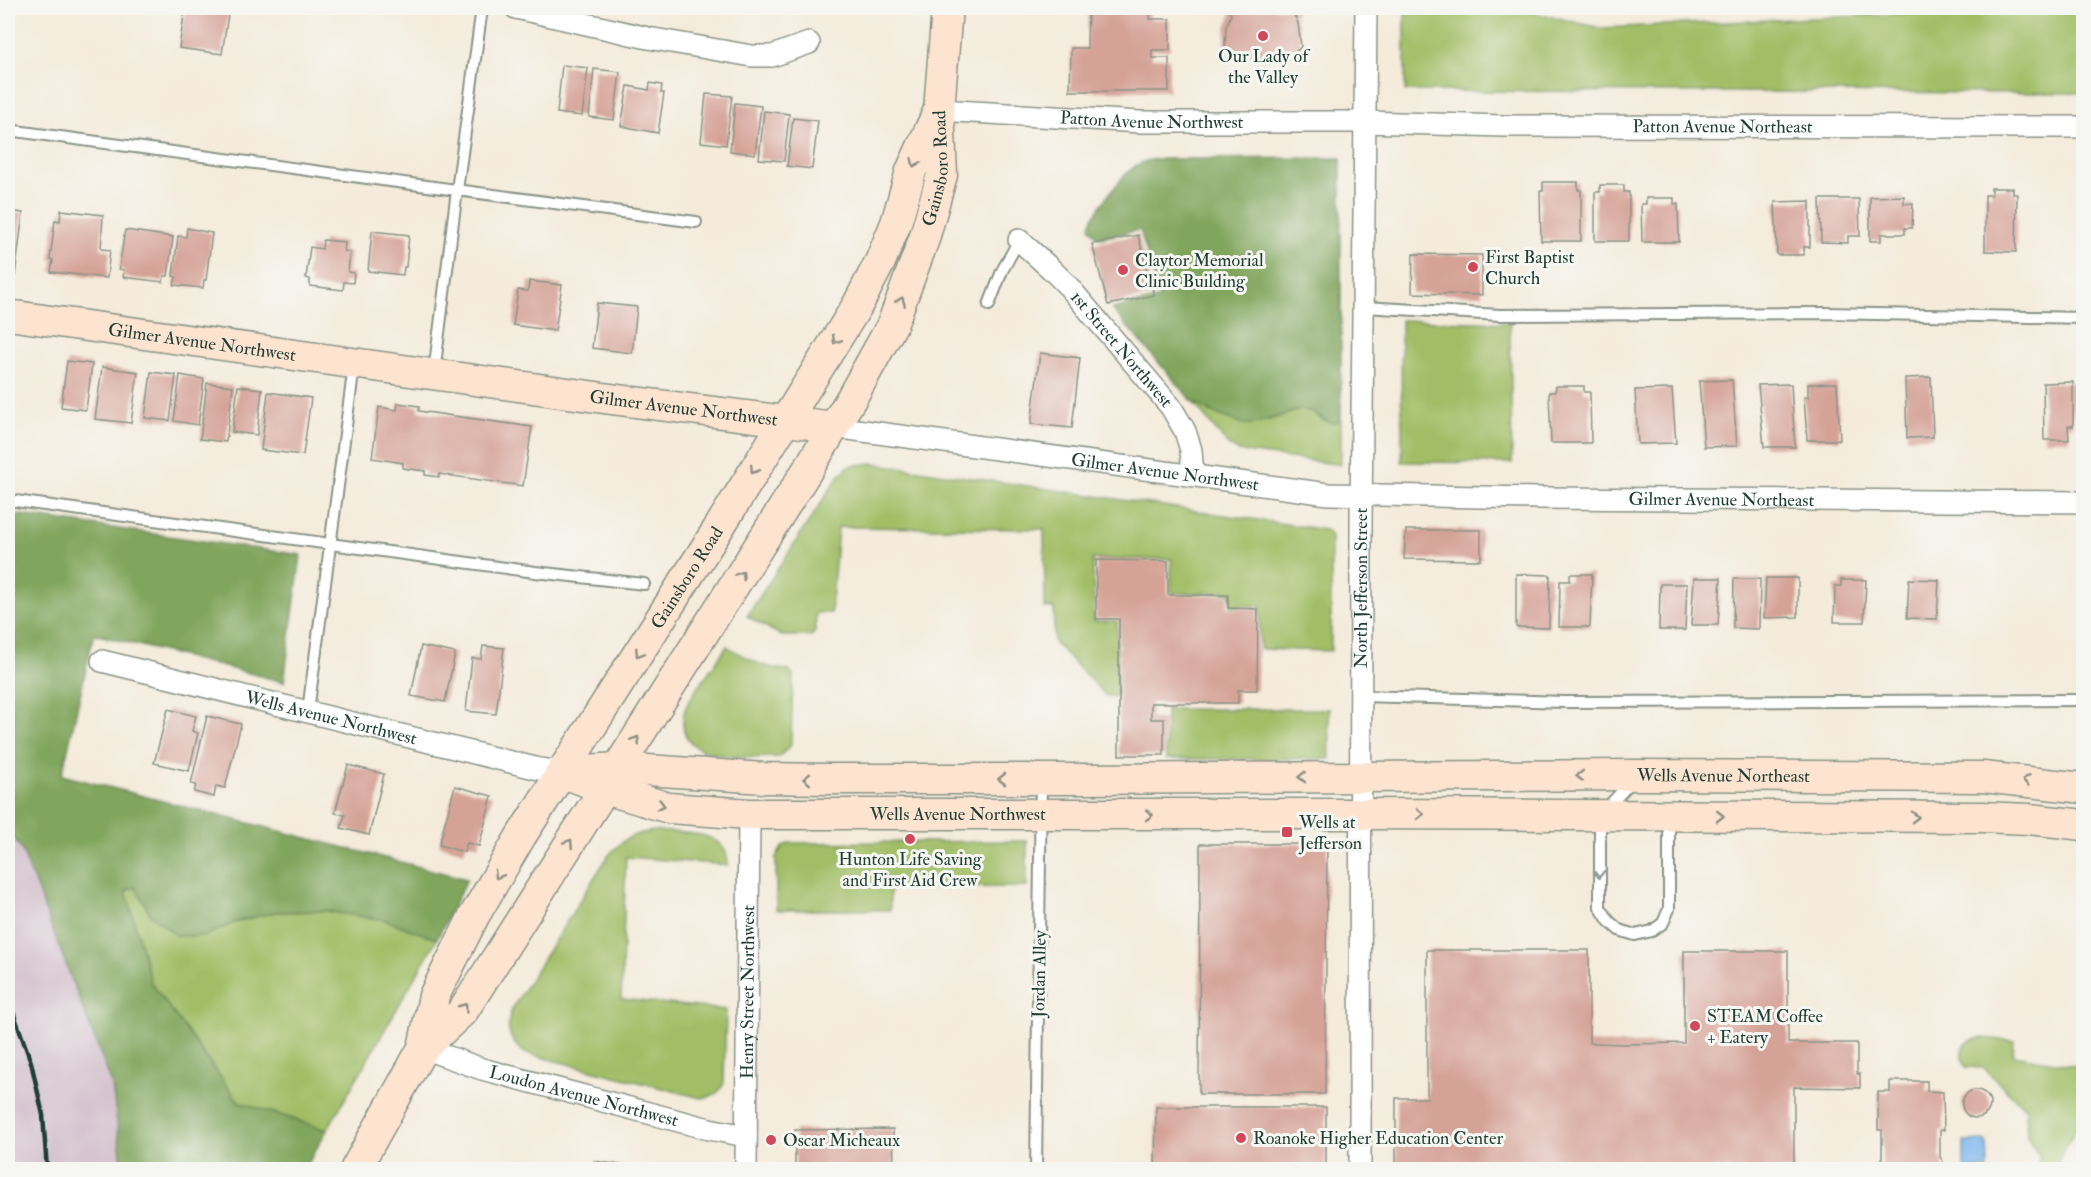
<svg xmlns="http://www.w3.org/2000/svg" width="2091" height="1177" viewBox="0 0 2091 1177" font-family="'IM FELL Double Pica',serif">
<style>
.industrial{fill:#d1bdcb}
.green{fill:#a1be66;stroke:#607e4d;stroke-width:1.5}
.forest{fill:#80a55b;stroke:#507148;stroke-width:1.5}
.water{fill:#7eb7ee;stroke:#4e7a91;stroke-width:1.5}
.building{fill:#d5a297}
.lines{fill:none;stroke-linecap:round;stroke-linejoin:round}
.lane-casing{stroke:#8a9487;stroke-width:14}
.street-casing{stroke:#8a9487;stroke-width:24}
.secondary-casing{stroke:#8a9487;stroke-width:33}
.lane{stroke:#fff;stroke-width:10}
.street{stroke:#fff;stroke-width:21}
.secondary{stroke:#fde4d1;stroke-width:30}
.rail{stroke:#1f3d34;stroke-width:4.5}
.oneway{stroke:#8e9082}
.oneway2{stroke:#8f9e9a}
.poi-dot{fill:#d1495b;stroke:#f6f6f2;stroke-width:2}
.labels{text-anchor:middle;stroke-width:6;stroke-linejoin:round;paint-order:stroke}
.poi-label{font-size:18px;fill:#1f3d34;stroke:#f6f6f2;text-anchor:start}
.street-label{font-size:18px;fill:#1f3d34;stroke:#f6f6f2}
</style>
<rect width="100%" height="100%" fill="#f6f6f2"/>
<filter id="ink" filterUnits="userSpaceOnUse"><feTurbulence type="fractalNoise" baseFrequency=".0167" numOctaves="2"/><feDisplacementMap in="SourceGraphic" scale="12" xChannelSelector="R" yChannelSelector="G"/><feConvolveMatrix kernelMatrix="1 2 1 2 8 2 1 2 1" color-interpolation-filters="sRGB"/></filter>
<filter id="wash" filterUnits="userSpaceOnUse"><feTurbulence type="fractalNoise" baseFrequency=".008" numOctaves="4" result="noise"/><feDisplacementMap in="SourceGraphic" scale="24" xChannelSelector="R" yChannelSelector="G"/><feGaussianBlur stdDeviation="1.35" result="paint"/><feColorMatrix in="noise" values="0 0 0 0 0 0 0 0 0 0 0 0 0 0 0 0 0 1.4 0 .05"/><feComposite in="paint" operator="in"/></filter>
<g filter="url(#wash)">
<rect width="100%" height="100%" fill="#f4ebda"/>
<path class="industrial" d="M8,829L22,850L112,1084L123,1169H8Z"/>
<path class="green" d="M1405,8H1514L1601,28L2023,8H2083V93L1405,91Z
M1401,320L1510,323L1512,463L1402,462Z
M1191,400L1211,412L1243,424L1269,420L1300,410L1311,411L1324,421L1337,422L1341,418V465L1238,451L1228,445Z
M871,463L1326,530L1331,536V651L1260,649V606H1231L1230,593H1171V559H1093L1094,621H1117V696H1106L1054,642V608H1045L1044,529L838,527L831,613H816L815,632L811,636H782L747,616L840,474L849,466Z
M727,646C743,657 768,670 788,670L793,676L791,745L779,757C752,757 686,764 683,725C683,719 683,713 686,707C697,686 714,666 727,646Z
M1166,709H1329L1330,759H1166Z
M655,831C682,834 728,828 728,865L626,857L621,999L726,1010L724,1083C719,1094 713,1097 701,1098L525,1053C508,1041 504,1026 513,1007L608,856C623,839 632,833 655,831Z
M1027,841V887L890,888V910H776V857L783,846L790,843Z
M135,887L151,915L205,936L236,922L275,912L326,911L385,920L437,939L327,1130L239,1102L151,983L126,891Z
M1982,1038L2014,1041L2013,1055L2083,1067V1117L2054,1169H2038L2039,1157L2027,1136L2026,1109L1984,1068L1966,1067C1956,1051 1964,1040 1982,1038Z"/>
<path class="forest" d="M1341,158V418L1337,422L1330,423L1311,411L1300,410L1254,424H1243L1211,412L1191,400L1112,309L1160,298L1140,230L1101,238L1096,236L1090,227C1091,214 1125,172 1137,165C1143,161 1149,160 1155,159Z
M8,513L301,555L284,682L94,634L62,775L467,879L437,939L385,920L326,911L275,912L236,922L205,936H177L151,915L135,887L126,891L151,983L239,1102L327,1130L305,1169H123L112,1084L22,850L8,829Z"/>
<path class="water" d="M1987,1141L1988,1169H1964V1142Z"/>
<g id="blocks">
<path class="building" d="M185,8H229L222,54L179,48Z
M1114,8H1150V19H1170V50H1152V58H1169V91H1070L1071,48H1087L1088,9Z
M1228,8H1297L1294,15L1298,23L1301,47L1292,55L1270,57L1261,60L1253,55L1234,54L1225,46L1226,27L1231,15Z
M562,65L588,68L582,116L557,113Z
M594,69L620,72L614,120L589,117Z
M650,83L662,85L661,93H664L658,133L621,126L628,86L649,90Z
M706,94L732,96L726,145L701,142Z
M735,103L761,106L755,154L730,151Z
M764,111L789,114L784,161L759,159Z
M793,118L818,121L812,169L787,166Z
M1543,182H1578V190H1581V241H1541L1540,191H1543Z
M1600,185H1624V192H1629V241H1595V192H1600Z
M1991,188H2013V194H2017L2016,252L1985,251V195H1991Z
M1904,196V204L1913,203L1912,228H1905V234H1881V241H1870V197Z
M1646,198H1674V204H1678L1679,242H1642L1641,204H1646Z
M1820,199H1859L1860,236H1848V243L1821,242Z
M1810,201V247H1804V255H1777L1775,202Z
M61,210L103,215L101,249L110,250L107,278L51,272L53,260L50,259L55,220L60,221Z
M8,211L23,213L15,276L8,275Z
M187,228L212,233L206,280H204L203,288L174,285L176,277L173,276L178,236L186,237Z
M125,230L173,237L168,276H164L163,282L123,277L124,270L119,269Z
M372,231L409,235L406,267H404L403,275L368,271Z
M1138,235L1154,295L1108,305L1092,244Z
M323,240L345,242L344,251L350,252L348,272L354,273L353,283L344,282L343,290L310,286V279L306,278L310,247L322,249Z
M1413,254L1482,255V295L1412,293Z
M529,281L562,285L555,331L513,325L518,290L528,291Z
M597,303L637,307L632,353L592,348Z
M1040,353L1080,358L1072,428L1031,424Z
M67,361L92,364L86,410L61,407Z
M102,367L138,372L131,423L95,419Z
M151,372L176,375L170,421L145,418Z
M180,375L204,379L198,425L174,421Z
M1931,377L1933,437L1907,438L1905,378Z
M1732,380L1737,446L1704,447L1699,381Z
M2073,382V426H2068L2069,440H2044L2043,383Z
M207,383L233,386L226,442L200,439Z
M1837,383L1840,440H1807L1804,397H1808V384Z
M1791,384L1795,447H1764L1758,385Z
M238,386L262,389L257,435L232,432Z
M1556,386H1584V392H1590L1591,443H1551L1549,392H1555Z
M1672,389L1676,443L1638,444L1635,390Z
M268,392L311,398L303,455L261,450Z
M398,403L419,406V411L532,427L523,486L439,474V477L425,475V471L403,468V463L372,458L379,407L397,410Z
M1406,530H1481V560L1404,559Z
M1096,560L1168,561V595H1228V608L1258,609L1257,690H1238V703H1151V719H1164V755H1119V619H1096Z
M1516,574L1550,575L1549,628L1516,627Z
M1570,574H1592L1590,627H1559L1560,581H1570Z
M1694,578H1721L1718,625H1691Z
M1766,578H1798V617L1764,618Z
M1734,579H1760L1759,629L1733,628Z
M1909,579L1939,580L1937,619L1907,618Z
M1841,580H1866L1864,622H1834L1835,586H1841Z
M1660,584H1687L1685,630H1659Z
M421,646L455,653L445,702L411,696Z
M483,646L504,648L496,714L466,711L472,658L481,659Z
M168,709L196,716L192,731L198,733L189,771L154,763Z
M207,716L241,724L225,788L216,786L214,797L194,792L196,785L191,784Z
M348,765L384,774L369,835L341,828L345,815L335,813Z
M455,786L492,796L479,846L467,843L464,852L439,845Z
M1200,844H1327L1325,1094H1199Z
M1427,950H1589V1043L1626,1044L1684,1043V951H1788V1043H1857V1074H1860V1088L1794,1087V1170H1396V1098H1427Z
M1890,1081H1927V1091L1943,1092L1944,1130H1940V1157L1943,1161L1944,1170H1882V1130H1878V1092H1890Z
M1962 1104a14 14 0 1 1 28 0a14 14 0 1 1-28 0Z
M1156,1107H1326V1170H1155Z
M893,1129L894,1170H795V1130Z
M594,1161L638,1168V1170H593Z"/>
</g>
</g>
<g filter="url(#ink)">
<use href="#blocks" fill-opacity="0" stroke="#8a9487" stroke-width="1.5"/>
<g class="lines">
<g class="lane-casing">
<path id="lane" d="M8,130L696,222
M989,305L1002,271L1019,240
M1364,307L1500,315L1825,313L2084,318
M434,373L457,190L482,8
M8,500L535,572L644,584
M1361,696L1565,702L2084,700
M308,711L354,366
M1633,780L1600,815V907L1609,921L1619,930L1635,935L1652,931L1663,923L1669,909V819
M1036,1170L1041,780"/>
</g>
<g class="street-casing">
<g id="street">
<path d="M516,8L648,38L752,56H772L809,43"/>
<path id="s1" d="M939,110L1140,122H1364L1504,126L2084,127"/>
<path id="s2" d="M1019,240L1051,269L1069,287L1171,407L1185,431L1191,450L1193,475"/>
<path id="s3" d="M834,427L1328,494L1538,498L2084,502"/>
<path id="s4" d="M102,661L539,769L562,772"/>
<path id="s5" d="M423,1048L482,1069L709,1129L746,1136"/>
<path id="s6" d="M746,1170L749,814"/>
<path id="s7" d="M1360,1170L1361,522L1366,8"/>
</g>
</g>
<g class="secondary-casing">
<g id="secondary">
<path id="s8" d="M8,315L611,399L834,427"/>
<path id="s9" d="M570,771L618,768L764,778L828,779H1083L1638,775L1983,777L2084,788"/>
<path id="s10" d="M562,772L605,789L669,808L749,814H1361L1982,817L2029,819L2084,825"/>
<path id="s11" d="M423,1048L463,1011L805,474L851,399L892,325L924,239L942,175L939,110L947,8"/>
<path id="s12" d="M355,1170L423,1048L434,996L474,916L521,836L718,529L857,306L880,262L896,223L911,171L939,110"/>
</g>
</g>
<use href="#lane" class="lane"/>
<use href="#street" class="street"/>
<use href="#secondary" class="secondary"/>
<path class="rail" d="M8,998L31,1062L43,1115L47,1170"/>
</g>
<defs><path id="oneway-chevron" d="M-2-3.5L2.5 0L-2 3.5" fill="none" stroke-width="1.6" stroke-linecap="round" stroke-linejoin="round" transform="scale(1.5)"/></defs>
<g class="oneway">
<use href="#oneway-chevron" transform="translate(915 163) rotate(114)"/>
<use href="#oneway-chevron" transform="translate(901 301) rotate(-68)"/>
<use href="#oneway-chevron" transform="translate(836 340) rotate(121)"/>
<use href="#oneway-chevron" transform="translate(754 470) rotate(122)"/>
<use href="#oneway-chevron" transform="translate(741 575) rotate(-57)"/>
<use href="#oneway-chevron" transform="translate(639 653) rotate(123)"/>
<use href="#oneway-chevron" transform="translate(636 740) rotate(-58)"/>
<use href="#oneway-chevron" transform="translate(1580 776) rotate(180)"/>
<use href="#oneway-chevron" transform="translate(1302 777) rotate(179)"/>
<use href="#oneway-chevron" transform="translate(807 779) rotate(-180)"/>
<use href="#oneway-chevron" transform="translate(1002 779) rotate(-180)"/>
<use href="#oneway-chevron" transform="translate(2026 780) rotate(-174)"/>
<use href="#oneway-chevron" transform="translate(661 805) rotate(15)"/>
<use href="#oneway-chevron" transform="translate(1420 814)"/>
<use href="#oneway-chevron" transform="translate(1149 815)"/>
<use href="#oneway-chevron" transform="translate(1720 816)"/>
<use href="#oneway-chevron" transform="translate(1915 817)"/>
<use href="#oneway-chevron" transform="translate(569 843) rotate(-57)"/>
<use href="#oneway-chevron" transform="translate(498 875) rotate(120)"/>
<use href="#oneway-chevron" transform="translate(464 1007) rotate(-53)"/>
</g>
<use class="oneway2" href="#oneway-chevron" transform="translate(1599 874) rotate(91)"/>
</g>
<g class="poi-dot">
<circle cx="1263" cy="36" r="6"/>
<circle cx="1473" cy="267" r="6"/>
<circle cx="1123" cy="270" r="6"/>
<rect x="1281" y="826" width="12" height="12" rx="3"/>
<circle cx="910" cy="839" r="6"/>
<circle cx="1695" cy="1026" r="6"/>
<circle cx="1241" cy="1138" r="6"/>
<circle cx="771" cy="1140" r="6"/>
</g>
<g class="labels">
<g class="poi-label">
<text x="1263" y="62" text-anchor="middle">Our Lady of<tspan x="1263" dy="21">the Valley</tspan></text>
<text x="1485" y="263">First Baptist<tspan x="1485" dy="21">Church</tspan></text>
<text x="1135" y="266">Claytor Memorial<tspan x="1135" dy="21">Clinic Building</tspan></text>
<text x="1299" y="828">Wells at<tspan x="1299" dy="21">Jefferson</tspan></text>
<text x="910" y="865" text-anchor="middle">Hunton Life Saving<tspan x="910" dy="21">and First Aid Crew</tspan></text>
<text x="1707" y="1022">STEAM Coffee<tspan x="1707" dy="21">+ Eatery</tspan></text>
<text x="1253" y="1144">Roanoke Higher Education Center</text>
<text x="783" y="1146">Oscar Micheaux</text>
</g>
<g class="street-label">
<text dy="6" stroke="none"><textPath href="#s1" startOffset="213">Patton Avenue Northwest</textPath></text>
<text dy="6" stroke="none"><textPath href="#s1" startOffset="784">Patton Avenue Northeast</textPath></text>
<text dy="6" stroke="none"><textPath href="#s11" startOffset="1028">Gainsboro Road</textPath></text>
<text dy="6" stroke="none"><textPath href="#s8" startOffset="196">Gilmer Avenue Northwest</textPath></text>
<text dy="6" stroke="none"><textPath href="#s2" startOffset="150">1st Street Northwest</textPath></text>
<text dy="6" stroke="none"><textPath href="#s8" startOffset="682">Gilmer Avenue Northwest</textPath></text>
<text dy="6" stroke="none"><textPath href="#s3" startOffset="334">Gilmer Avenue Northwest</textPath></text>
<text dy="6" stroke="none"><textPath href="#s3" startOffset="892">Gilmer Avenue Northeast</textPath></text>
<text dy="6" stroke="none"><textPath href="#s12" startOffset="682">Gainsboro Road</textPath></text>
<text dy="6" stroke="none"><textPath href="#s7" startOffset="582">North Jefferson Street</textPath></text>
<text dy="6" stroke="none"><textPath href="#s4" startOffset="236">Wells Avenue Northwest</textPath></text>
<text dy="6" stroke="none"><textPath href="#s9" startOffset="1154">Wells Avenue Northeast</textPath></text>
<text dy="6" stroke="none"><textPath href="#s10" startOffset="402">Wells Avenue Northwest</textPath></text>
<text transform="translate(1039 974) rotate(-89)" y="6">Jordan Alley</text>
<text dy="6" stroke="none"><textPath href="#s6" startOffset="178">Henry Street Northwest</textPath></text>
<text dy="6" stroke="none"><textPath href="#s5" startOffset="168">Loudon Avenue Northwest</textPath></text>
</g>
</g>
<rect width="2091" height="1177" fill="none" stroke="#f6f6f2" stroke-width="30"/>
</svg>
